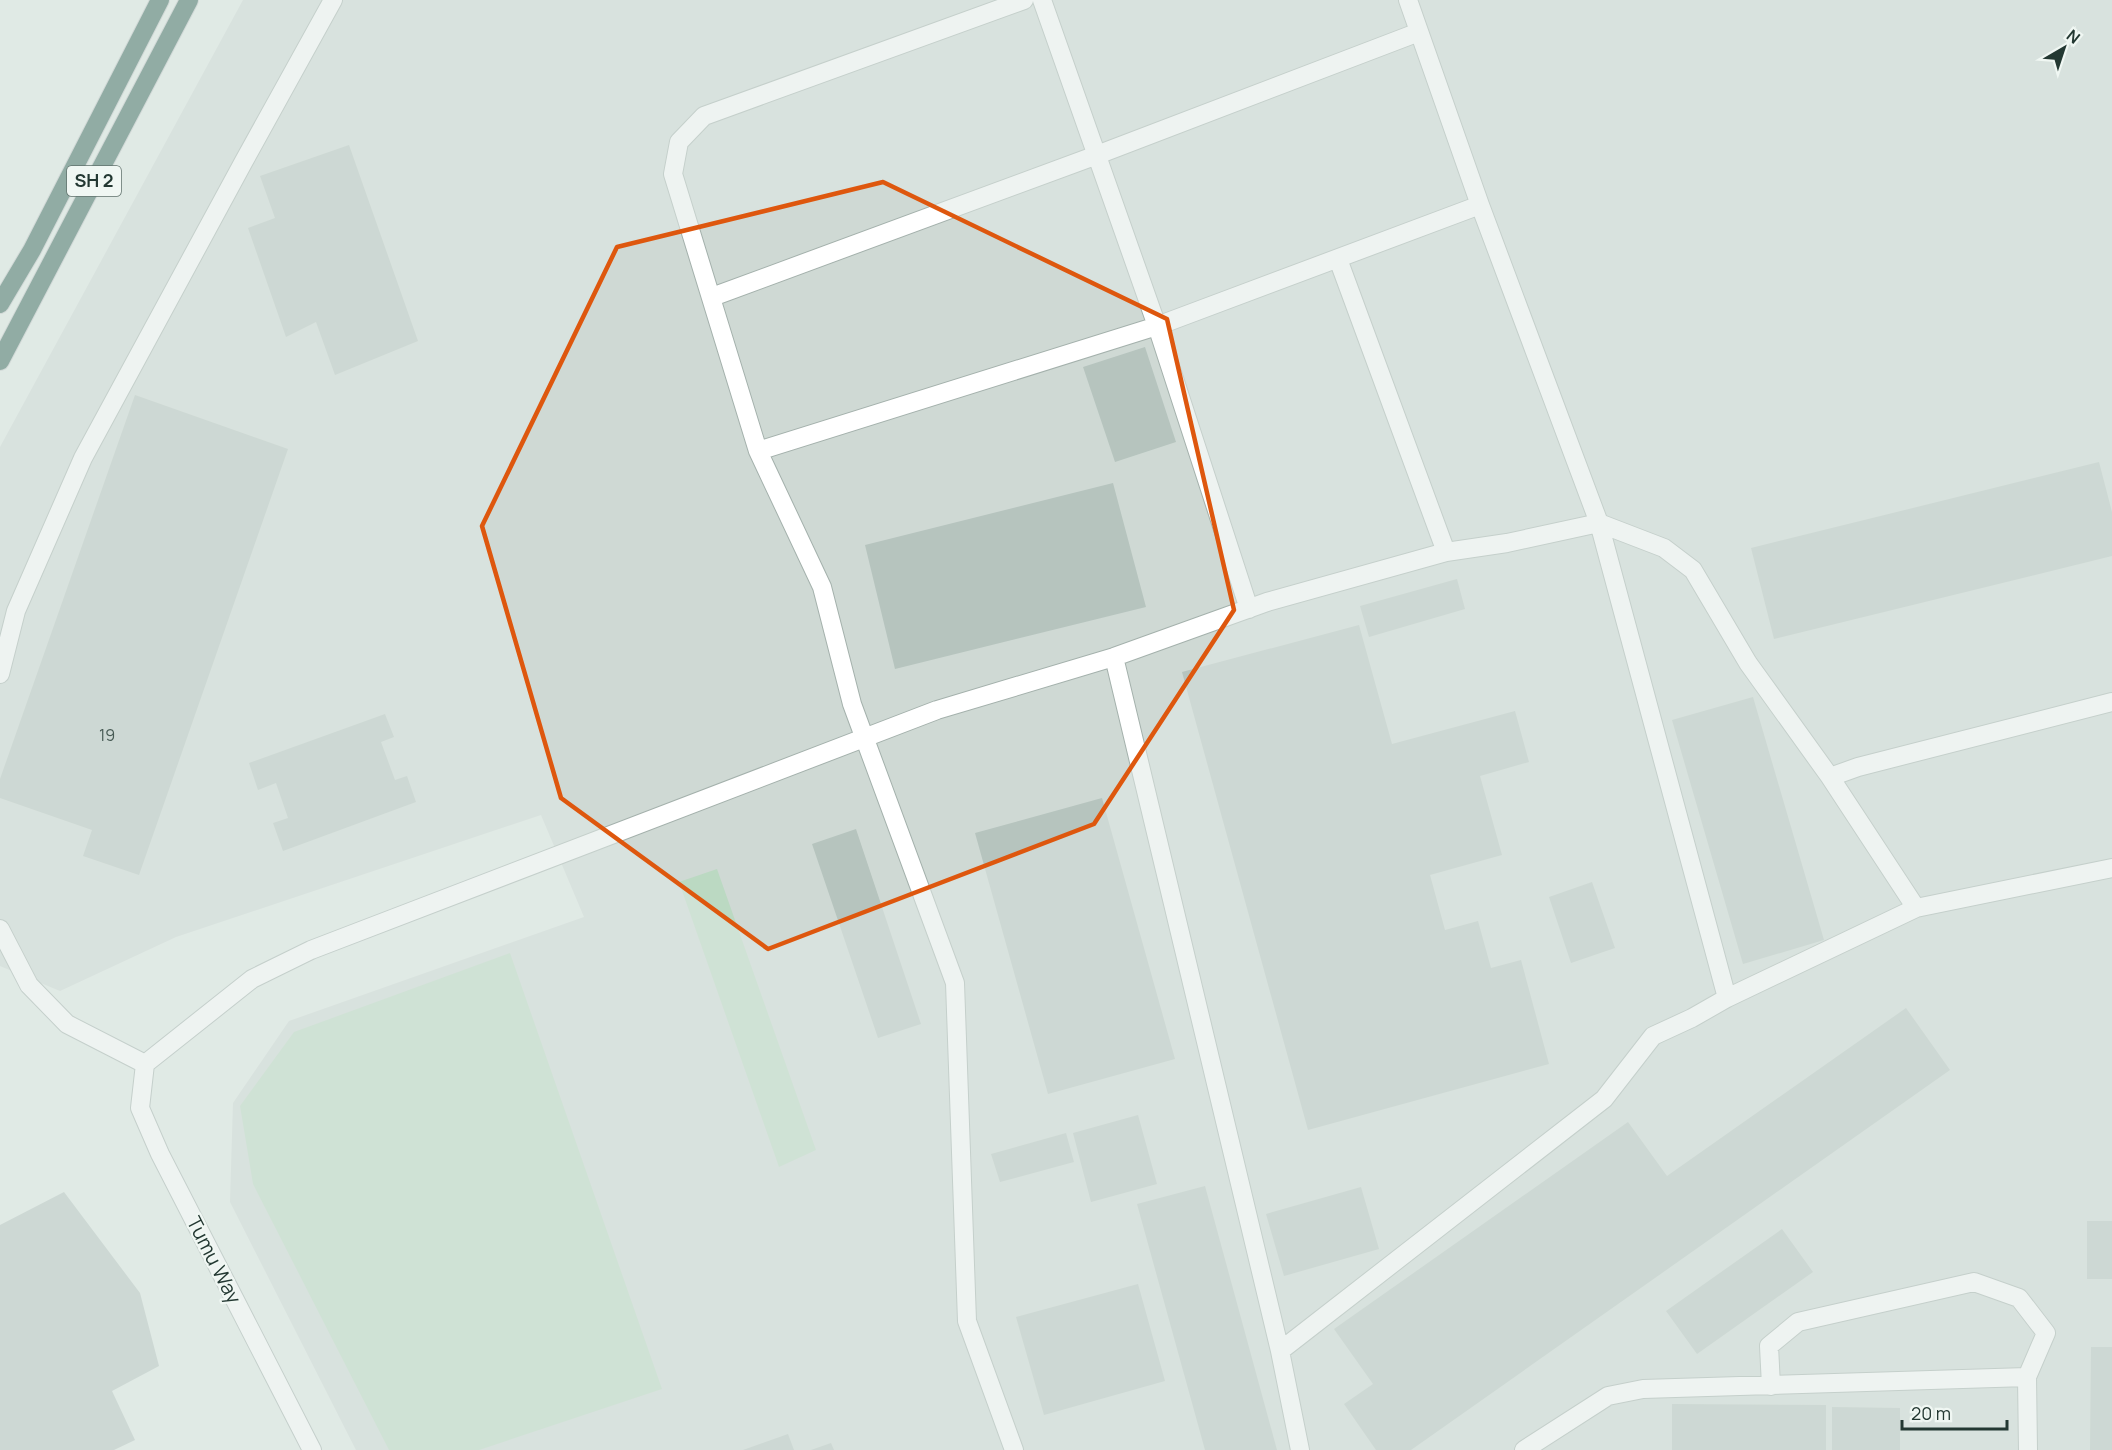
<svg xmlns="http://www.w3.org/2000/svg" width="2112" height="1450" viewBox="0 0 2112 1450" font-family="Manrope,sans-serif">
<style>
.built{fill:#cfd9d4}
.green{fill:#bbd9c2}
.building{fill:#b6c4be}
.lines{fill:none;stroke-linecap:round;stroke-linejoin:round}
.minor-casing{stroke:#a4b1ac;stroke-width:20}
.highway-casing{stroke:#c1c7c6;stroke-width:20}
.minor{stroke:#fff;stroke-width:18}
.highway{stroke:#316256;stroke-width:18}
.marked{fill:none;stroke:#de570e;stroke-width:4.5;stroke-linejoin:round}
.labels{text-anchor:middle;stroke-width:4.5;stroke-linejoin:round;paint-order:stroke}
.number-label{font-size:16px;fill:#485b55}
.shield{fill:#f0f7f3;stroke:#60716c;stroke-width:1.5}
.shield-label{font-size:18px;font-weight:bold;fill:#233832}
.street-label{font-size:20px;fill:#233832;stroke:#f0f7f3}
</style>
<rect width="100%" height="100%" fill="#e0eae5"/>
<path class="built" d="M243,0H2112V1450H356L230,1202L233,1103L289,1021L584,917L541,815L176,937L60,991L0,966V447Z"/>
<path class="green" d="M717,869L816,1150L779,1167L679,882Z
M510,953L662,1389L479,1450H389L253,1184L240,1106L294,1032Z"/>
<path class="building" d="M349,145L418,341L335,375L316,322L286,337L248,228L275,218L260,176Z
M1145,347L1176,442L1115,462L1083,367Z
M135,395L288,449L139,875L83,856L92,830L0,798V779Z
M2099,462L2112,512V556L1774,639L1751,548Z
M1113,483L1146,607L895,669L865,545Z
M1457,579L1465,609L1369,637L1360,606Z
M1359,625L1392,744L1515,711L1529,762L1480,776L1502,855L1430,875L1445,930L1478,921L1491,968L1521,960L1549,1064L1308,1130L1182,672Z
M1753,697L1824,940L1743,964L1672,720Z
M385,714L394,737L381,742L395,780L407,776L416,802L283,851L273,823L288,818L276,783L258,790L249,763Z
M1102,798L1175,1059L1048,1094L975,833Z
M856,829L921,1024L878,1038L812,844Z
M1592,882L1615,948L1571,963L1549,897Z
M1906,1008L1950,1070L1411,1450H1376L1344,1404L1373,1384L1334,1329L1628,1122L1667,1176Z
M1138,1115L1157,1184L1091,1202L1073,1133Z
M1066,1133L1074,1162L1000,1182L991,1154Z
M1205,1186L1277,1450H1205L1137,1204Z
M1361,1187L1379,1249L1284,1276L1266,1214Z
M64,1192L140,1293L159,1366L112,1391L135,1440L114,1450H0V1225Z
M2087,1221H2112V1279H2087Z
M1782,1229L1813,1272L1697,1354L1666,1311Z
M1138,1284L1165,1381L1044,1415L1016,1317Z
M2091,1347H2112V1450H2090Z
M1672,1404L1826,1405V1450H1672Z
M1832,1407L1900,1408V1450H1832Z
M788,1434L794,1450H743Z
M831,1443L834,1450H811Z"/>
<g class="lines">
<g class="minor-casing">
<path id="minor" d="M1042,0L1157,326L1249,609
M1338,259L1446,552
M712,297L1097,155L1419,32
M758,451L1157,326L1480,205
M1114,657L1280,1351L1604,1099L1653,1036L1692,1018L1727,998L1599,523L1480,205L1408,0
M0,674L16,611L83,458L244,161L333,0
M1830,777L1916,908
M0,929L29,985L67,1024L145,1064
M1727,998L1916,908L2112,868
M145,1064L252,979L311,950L937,710L1114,657L1267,602L1446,552L1507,543L1599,523L1664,548L1693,570L1748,663L1830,777L1858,767L2112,702
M145,1064L140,1108L160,1154L312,1450
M1280,1351L1300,1450
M2027,1377L2028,1450
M1014,1450L967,1321L955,983L852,704L822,587L758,451L673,174L679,142L704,116L1024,0
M1524,1450L1608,1396L1643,1389L2027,1377L2046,1333L2019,1298L1974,1282L1798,1322L1769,1346L1771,1386"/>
</g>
<g class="highway-casing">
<path id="highway" d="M0,304L32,250L160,0
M0,361L189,0"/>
</g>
<use href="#minor" class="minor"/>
<use href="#highway" class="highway"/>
</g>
<path d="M0 0H2112V1450H0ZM883,182L1167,319L1234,610L1094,824L768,949L561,798L482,526L617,247Z" fill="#e0eae5" fill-opacity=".55" fill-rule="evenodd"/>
<path class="marked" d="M883,182L1167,319L1234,610L1094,824L768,949L561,798L482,526L617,247Z"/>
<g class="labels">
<g class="number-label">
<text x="107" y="741">19</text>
</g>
<rect class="shield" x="67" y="166" width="54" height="30" rx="4.5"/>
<g class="shield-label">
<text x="94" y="187">SH 2</text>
</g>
<g class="street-label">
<text transform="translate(214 1260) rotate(63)" y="7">Tumu Way</text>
</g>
</g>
<g transform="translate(2064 48) rotate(39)" stroke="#f0f7f3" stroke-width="4.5" paint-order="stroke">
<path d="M0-4.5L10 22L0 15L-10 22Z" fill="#233832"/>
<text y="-9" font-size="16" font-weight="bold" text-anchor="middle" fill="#233832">N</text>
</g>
<path d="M1902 1420v9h105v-9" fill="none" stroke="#233832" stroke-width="3"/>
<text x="1911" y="1420" font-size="18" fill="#233832" stroke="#f0f7f3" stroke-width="4.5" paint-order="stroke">20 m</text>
</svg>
